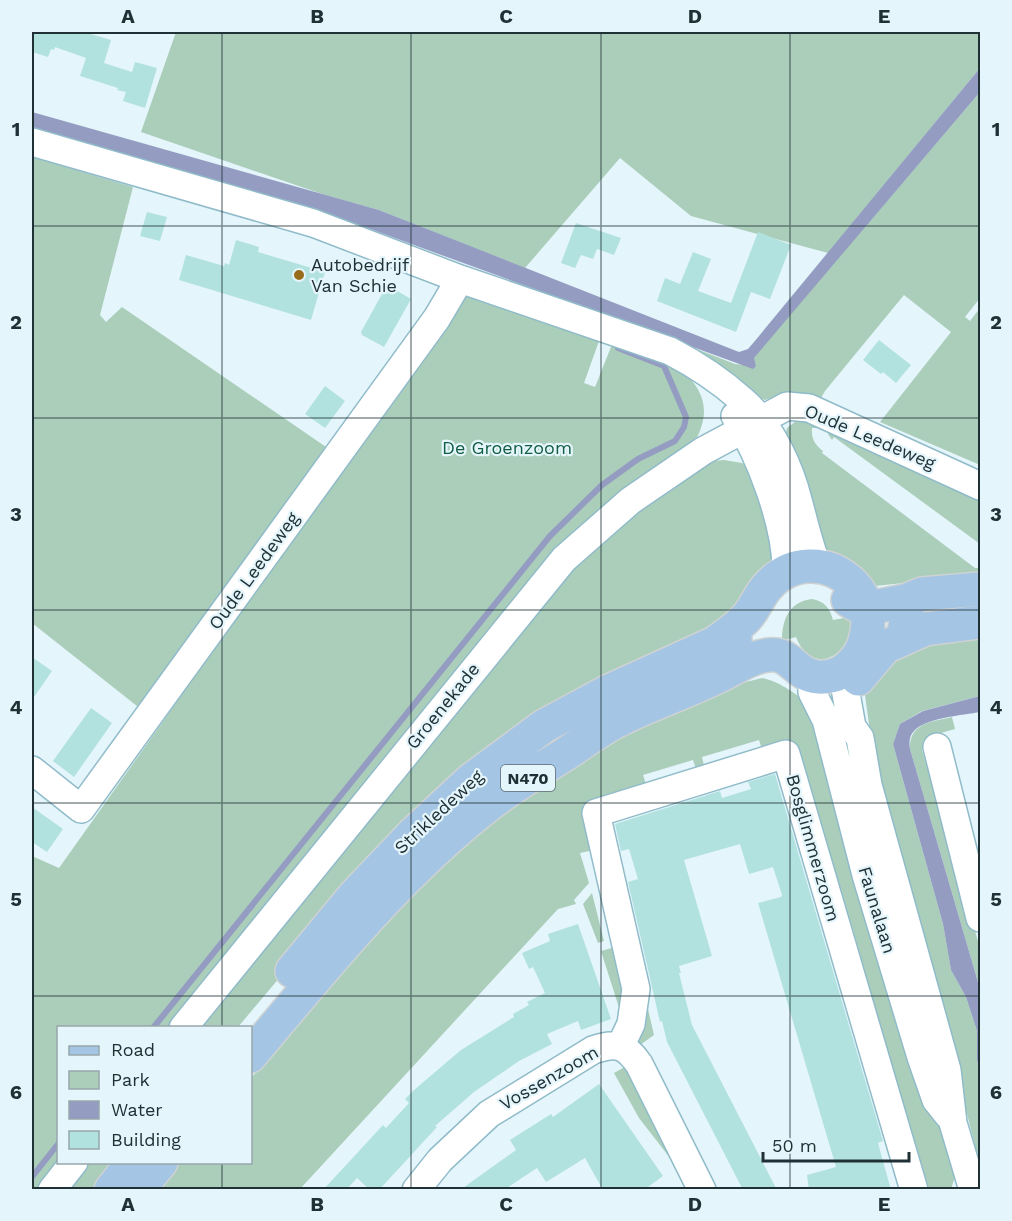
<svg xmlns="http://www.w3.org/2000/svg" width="1012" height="1221" viewBox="0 0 1012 1221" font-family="'Work Sans',sans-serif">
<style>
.green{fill:#abcebb}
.water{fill:#949cc1}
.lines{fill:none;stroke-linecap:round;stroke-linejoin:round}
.stream{stroke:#949cc1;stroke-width:6}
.building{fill:#b2e2df}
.minor-casing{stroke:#90bbc9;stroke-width:30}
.major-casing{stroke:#ced2d3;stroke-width:36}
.minor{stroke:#fff;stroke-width:27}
.major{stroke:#a4c5e4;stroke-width:33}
.grid{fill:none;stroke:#203136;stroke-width:1.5;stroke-opacity:0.55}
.poi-dot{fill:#986c1a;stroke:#e4f5fb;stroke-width:2}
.labels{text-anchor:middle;stroke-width:4.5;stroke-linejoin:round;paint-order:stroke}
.shield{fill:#e4f5fb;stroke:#5b6c71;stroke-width:1.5}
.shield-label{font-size:16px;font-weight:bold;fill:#203136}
.poi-label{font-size:18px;fill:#203136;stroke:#e4f5fb;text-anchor:start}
.street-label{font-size:18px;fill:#203136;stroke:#e4f5fb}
.park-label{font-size:18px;fill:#105c40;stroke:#e4f5fb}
.neatline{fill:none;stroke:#203136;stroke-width:2}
.grid-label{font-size:20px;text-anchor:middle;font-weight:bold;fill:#203136}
</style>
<rect width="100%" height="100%" fill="#e4f5fb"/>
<path class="green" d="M176,32H980V68L828,253L691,216L620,158L525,268L379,210L325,195L141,132Z
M980,92V298L965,317L970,321L980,308V465L880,422L951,332L904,295L825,391L818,403L781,395L765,400L758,397L719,364L694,352V348L735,364L756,366L753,358Z
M32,157L133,187L100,315L106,322L122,307L329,449L142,710L32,623Z
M464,294L598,334L599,341L584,383L595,387L611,347L619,341C634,347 653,351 667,360C702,382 716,409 692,446L609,503L174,1027L58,1028V1162L43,1189L32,1190V856L59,868L448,320Z
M800,418L816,420V428H812C811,438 815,445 823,451L822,453L975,568H979L980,575L875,586L821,550L785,436L787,428Z
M831,428L980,494V544L834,437L832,440L828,434Z
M724,460L742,463L751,468L779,553L742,612L604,679L296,958L238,1027L192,1028L557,577L616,526L712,461Z
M812,599C824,601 830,608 833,620L850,617C855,655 812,679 796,637L782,641C782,621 788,602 812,599Z
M980,637V696L922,711L900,724L893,744L943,924L951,970L966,997L977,1031V1060L980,1074V1165L923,941L875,768L865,695V687L901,647Z
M762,678C779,681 800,696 812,708L866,923L879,939L945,1126L956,1174L951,1189H929L863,967L857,968L855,959L861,957L807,775L800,765L763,753L759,740L702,757L705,769L697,772L693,760L643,775L647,787L589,802L583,815L594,850L580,853L589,883L574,900L576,904L558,909L300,1189L146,1190L169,1163L250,1162L251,1078L420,882L526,792L633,726L726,687Z
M952,717L955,729L930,736L923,741L922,750L980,948V989L910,749C909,723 931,722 952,717Z
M592,893L604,941L598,943L583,904Z
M619,946L630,991L622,1017L601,951Z
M645,996L654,1035L640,1045L634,1029Z
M630,1064L677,1167L639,1118L614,1073Z
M83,1163H126L103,1189L65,1190Z"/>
<path class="water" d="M980,68V92L754,358L756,366L753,369L332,215L32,127V112L379,210L739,352L748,349L754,342Z
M980,696V712C964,715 925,718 914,731C909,736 909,743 910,749L980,989V1074L977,1060V1031L966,997L951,970L943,924L893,744L900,724L923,711Z"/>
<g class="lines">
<path class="stream" d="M153,1028L550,536L602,485L638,459L675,441L684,427L686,417L664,366L618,348
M32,1177L58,1144"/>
</g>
<path class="building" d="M32,32H84L111,40L104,63L132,72L135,62L157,68L145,108L123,101L126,92L117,90L118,88L80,76L86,58L55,47L54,50L51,49L48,57L32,52Z
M147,212L167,217L160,241L140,236Z
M576,223L621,238L614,255L597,249L593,259L581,255L575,268L561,263Z
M758,232L791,245L770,299L751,292L736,332L657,301L665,278L680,284L693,252L711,259L698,291L731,303Z
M236,240L259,247L258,252L325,272L311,320L179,280L186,255L224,266L225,263L229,265Z
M387,285L411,299L384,347L362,335L361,332Z
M879,340L911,365L896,383L883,372L881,374L863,360Z
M325,386L345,401L325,428L305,414Z
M32,657L52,671L32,700Z
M91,708L112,723L74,777L53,761Z
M775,774L883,1141L878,1143L891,1190H809L807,1175L836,1167L758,903L781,897L782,895L773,867L749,874L740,844L684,860L712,956L679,966L681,973H679L692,1025L777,1190H743L667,1042L662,1021L660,1022L628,882L638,879L629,849L621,851L615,824L720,791L722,798L751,789L748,782Z
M32,807L63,829L47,852L32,842Z
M578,924L611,1019L581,1030L578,1021L547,1034L552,1044L519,1061L474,1092L435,1126L437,1127L379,1190H370L357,1178L346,1190H323L383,1125L386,1128L409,1103L405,1099L414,1090L461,1050L514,1017L513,1014L529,1005L527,1002L545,993L533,967L529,969L522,953L550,941L548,934Z
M599,1084L663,1176L644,1190H603L585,1158L546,1182L537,1168L504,1190H460L516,1150L510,1140L551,1114L553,1117Z"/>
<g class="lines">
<g class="minor-casing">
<path id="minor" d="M32,142L313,223L460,279L670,351C695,364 721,381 742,400C765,419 785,457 794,486C802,512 807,539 817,565
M735,416C760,455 787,526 786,572
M845,688L852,727L860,738L868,785L947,1070L953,1123L973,1190
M812,692L826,720L866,875L921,1057L936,1100L948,1115
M937,747L980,918
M32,770L81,809L437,318L460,279
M183,1028L564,559L630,501L703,451L787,406L809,408L980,486
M621,1045L631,1024L636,989L596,813L786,754L914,1190
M52,1190L74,1162
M416,1190L440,1160L489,1114L593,1050C616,1042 625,1044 639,1064L702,1190"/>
</g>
<g class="major-casing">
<path id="major" d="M848,600L858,606L874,607L905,601L922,594L980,589
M905,627L925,629L980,622
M858,679L885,647L925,629
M292,971L354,896L414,833L471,780L544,726L607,692L715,643L735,640
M250,1056C325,967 399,874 491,803C514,785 540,770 564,755C584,742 604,726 625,717C656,702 689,691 719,676C736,668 756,653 776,655C795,657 799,683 831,676C847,673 861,656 865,641C871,620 868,599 853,584C828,559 790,560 767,587C759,596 755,608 747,617C738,627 726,635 715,643
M111,1190L133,1162
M138,1190L161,1162"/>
</g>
<use href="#minor" class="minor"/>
<use href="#major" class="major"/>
</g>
<path class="grid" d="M222,32V1028M411,32V1190M601,32V1190M790,32V1190M32,226H980M32,418H980M32,610H980M32,803H980M32,996H980M222,1162V1190"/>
<circle class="poi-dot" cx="299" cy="275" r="6"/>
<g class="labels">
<rect class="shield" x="501" y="765" width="54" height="26" rx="4.5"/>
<g class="shield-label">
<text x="528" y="784">N470</text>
</g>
<g class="poi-label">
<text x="311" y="271">Autobedrijf<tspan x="311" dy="21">Van Schie</tspan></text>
</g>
<g class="street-label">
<text transform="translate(870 437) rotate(23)" y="6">Oude Leedeweg</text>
<text transform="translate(254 571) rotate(-54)" y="6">Oude Leedeweg</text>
<text transform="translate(443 706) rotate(-51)" y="6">Groenekade</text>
<text transform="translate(439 812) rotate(-43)" y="6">Strikledeweg</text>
<text transform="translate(813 848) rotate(74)" y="6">Bosglimmerzoom</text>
<text transform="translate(877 910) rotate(73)" y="6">Faunalaan</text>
<text transform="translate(549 1078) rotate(-30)" y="6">Vossenzoom</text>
</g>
<g class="park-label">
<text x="507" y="454">De Groenzoom</text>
</g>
</g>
<rect width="1012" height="1221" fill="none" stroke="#e4f5fb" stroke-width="66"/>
<rect x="57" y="1026" width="195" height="138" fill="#e4f5fb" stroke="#96a7ac" stroke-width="1.5"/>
<rect x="69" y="1046" width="30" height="9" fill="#a4c5e4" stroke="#96a7ac" stroke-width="1.5"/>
<text x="111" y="1056" font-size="18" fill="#203136">Road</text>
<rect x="69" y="1071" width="30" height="18" fill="#abcebb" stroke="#96a7ac" stroke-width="1.5"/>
<text x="111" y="1086" font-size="18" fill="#203136">Park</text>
<rect x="69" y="1101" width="30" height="18" fill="#949cc1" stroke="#96a7ac" stroke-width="1.5"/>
<text x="111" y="1116" font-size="18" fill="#203136">Water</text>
<rect x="69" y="1131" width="30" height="18" fill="#b2e2df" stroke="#96a7ac" stroke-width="1.5"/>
<text x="111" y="1146" font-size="18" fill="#203136">Building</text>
<path d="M763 1152v9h146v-9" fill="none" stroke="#203136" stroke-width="3"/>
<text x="772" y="1152" font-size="18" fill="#203136" stroke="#e4f5fb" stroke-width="4.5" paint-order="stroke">50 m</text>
<rect x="33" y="33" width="946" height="1155" class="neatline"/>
<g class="grid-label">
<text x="128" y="23">A</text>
<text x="317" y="23">B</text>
<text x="506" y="23">C</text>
<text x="695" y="23">D</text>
<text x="884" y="23">E</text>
<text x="16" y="136">1</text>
<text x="996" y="136">1</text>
<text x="16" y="329">2</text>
<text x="996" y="329">2</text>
<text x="16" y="521">3</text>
<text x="996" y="521">3</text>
<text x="16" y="714">4</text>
<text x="996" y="714">4</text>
<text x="16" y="906">5</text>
<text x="996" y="906">5</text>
<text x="16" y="1099">6</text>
<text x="996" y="1099">6</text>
<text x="128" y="1211">A</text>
<text x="317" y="1211">B</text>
<text x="506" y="1211">C</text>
<text x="695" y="1211">D</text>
<text x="884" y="1211">E</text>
</g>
</svg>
